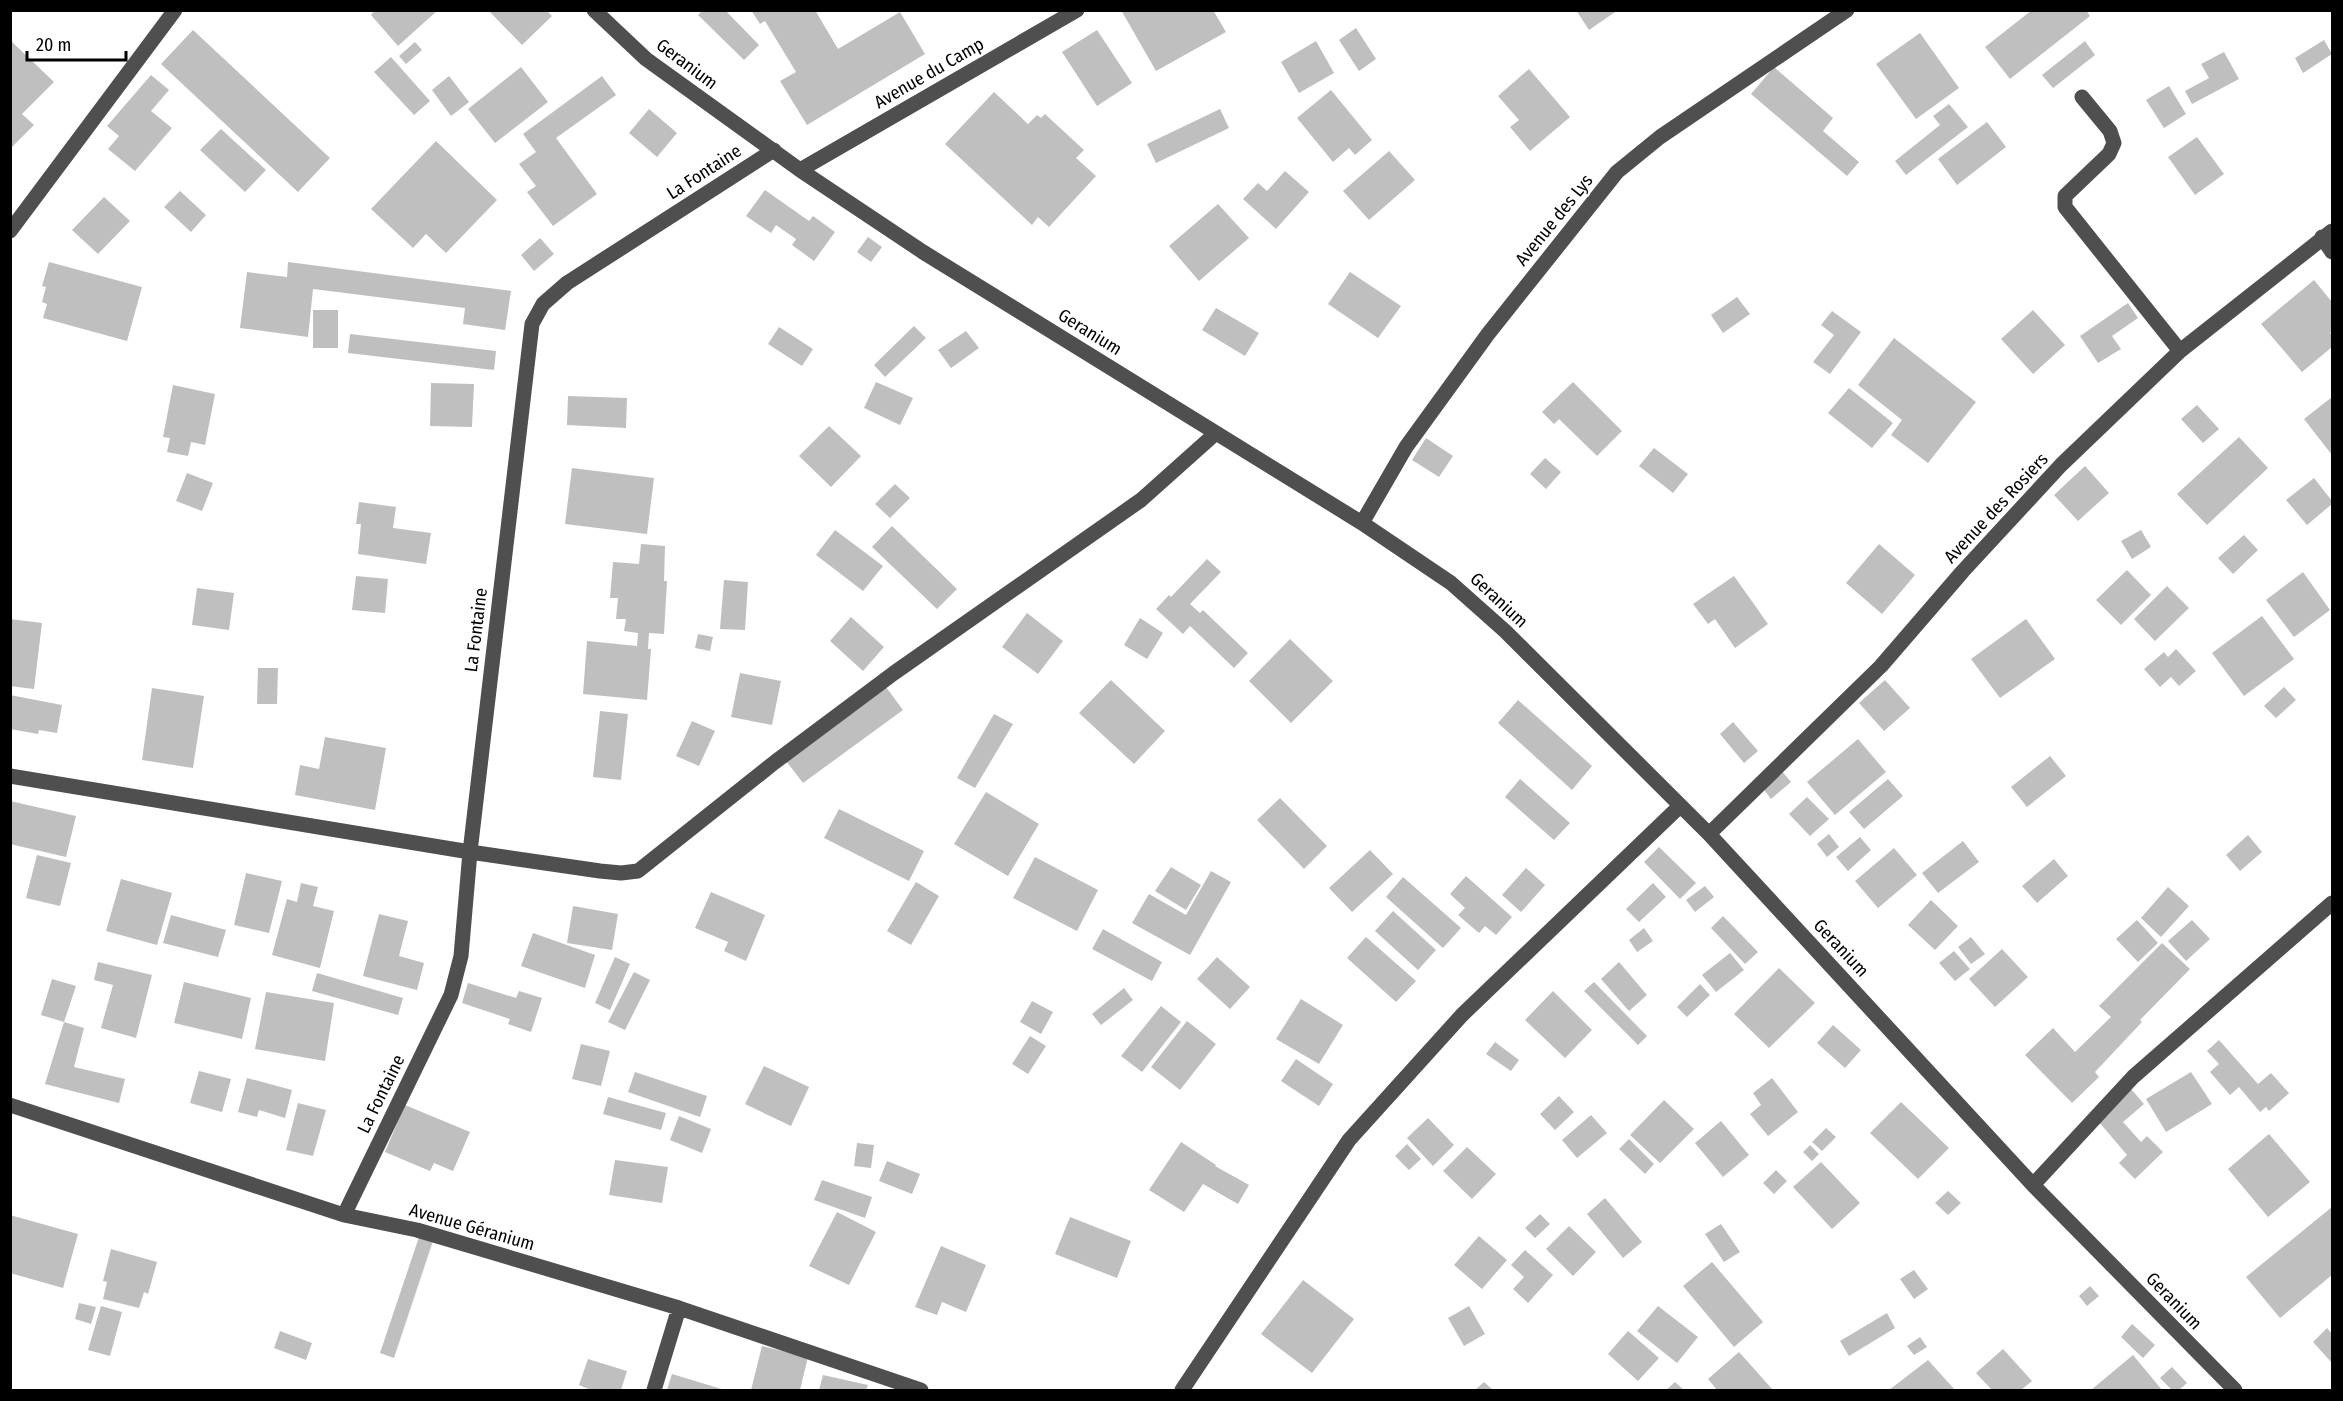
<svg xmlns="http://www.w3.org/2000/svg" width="2343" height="1401" viewBox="0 0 2343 1401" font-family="'Fira Sans Condensed',sans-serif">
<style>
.building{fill:#bfbfbf}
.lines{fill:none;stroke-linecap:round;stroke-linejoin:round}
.minor{stroke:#4f4f4f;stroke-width:15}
.labels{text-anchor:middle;stroke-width:4.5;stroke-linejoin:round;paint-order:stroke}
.street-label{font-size:18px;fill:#000;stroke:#fff}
</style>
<rect width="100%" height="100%" fill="#fff"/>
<path class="building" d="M375,10H438L398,46L371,15Z
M488,10H546L552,16L522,45Z
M703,10H725L759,45L744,60L698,15Z
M751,10H815L838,49L900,12L925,54L807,125L780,81L796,72L765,21L760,24Z
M1121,10H1213L1226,32L1156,71Z
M1576,10H1618L1589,30Z
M2032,10H2086L2090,16L2010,79L1985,47Z
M1356,28L1376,59L1359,71L1339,40Z
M193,30L330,158L298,192L161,64Z
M1097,30L1132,83L1097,106L1062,52Z
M1920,33L1959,88L1916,119L1876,64Z
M10,40L54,82L22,114L34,125L10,149Z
M2324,40L2332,54L2303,73L2295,58Z
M1316,41L1334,73L1299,93L1281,62Z
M2085,41L2095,55L2053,88L2042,75Z
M415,42L422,50L406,64L399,56Z
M2224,52L2239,79L2192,104L2185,91L2209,78L2201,64Z
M391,57L430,101L414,115L374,72Z
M521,67L548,102L495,143L468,109Z
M1774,67L1833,118L1823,131L1859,162L1847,176L1751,94Z
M1529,69L1570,117L1530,151L1510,127L1519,120L1498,96Z
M151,75L169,90L151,111L172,128L135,171L108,149L119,136L107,126Z
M449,76L469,102L451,116L432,90Z
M602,76L616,95L556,138L597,194L553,226L527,192L536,186L519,164L536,152L523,134Z
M2169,86L2186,114L2164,128L2146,100Z
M1331,90L1372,140L1355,155L1349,148L1333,162L1297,118Z
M994,92L1028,124L1037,115L1041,118L1045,114L1084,150L1076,158L1096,176L1049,227L1038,217L1032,225L945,144Z
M1949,104L1968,127L1906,175L1895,161L1940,125L1933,116Z
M649,109L677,133L657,157L629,133Z
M1220,109L1229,128L1156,163L1147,144Z
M1987,122L2006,147L1957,185L1938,159Z
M221,129L266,170L245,192L200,150Z
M2197,137L2224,174L2195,195L2168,157Z
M436,141L497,200L446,253L426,234L413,248L371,209Z
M1389,151L1415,180L1369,220L1343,191Z
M1285,171L1309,192L1276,229L1243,199L1258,183L1267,191Z
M765,190L809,221L813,216L835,232L814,261L792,245L796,239L776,225L771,233L746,216Z
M180,191L206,215L191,232L164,207Z
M104,197L130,221L98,254L72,230Z
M1218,204L1249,238L1199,281L1169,246Z
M868,237L882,247L871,262L857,252Z
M540,238L554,254L534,271L521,255Z
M49,262L142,287L127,341L43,318L47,304L42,302L46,287L42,286Z
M288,262L511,291L505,330L463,324L465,308L313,289L308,337L240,328L247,272L287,277Z
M1350,272L1401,306L1378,338L1328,304Z
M2314,280L2332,302V331L2330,333L2332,335V347L2302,372L2261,324Z
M1737,297L1750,314L1723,333L1711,315Z
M2128,303L2138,318L2112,336L2121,349L2098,363L2080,336Z
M1216,308L1259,333L1245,356L1202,330Z
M313,310H338V348H313Z
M2033,310L2065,345L2033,374L2001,339Z
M1832,311L1861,332L1830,374L1813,362L1834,335L1821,325Z
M914,326L926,338L885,377L874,365Z
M779,327L813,349L802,366L768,344Z
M966,331L979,348L951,368L938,350Z
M350,334L496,351L494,370L348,353Z
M1894,338L1976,402L1928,463L1891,435L1902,420L1858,385Z
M876,382L913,398L900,425L864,408Z
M1573,382L1622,431L1597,456L1559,419L1554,424L1542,412Z
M431,383L474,384L472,427L430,426Z
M173,385L215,394L205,445L191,442L188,456L167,452L170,438L163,437Z
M1849,388L1893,423L1872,448L1828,413Z
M568,396L627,398L626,428L567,425Z
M2332,397V455L2304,419Z
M2197,405L2219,429L2203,443L2181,419Z
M829,426L861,456L831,487L799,456Z
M2239,437L2268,468L2207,525L2177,494Z
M1426,438L1453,456L1439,477L1412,460Z
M1654,448L1688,474L1673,493L1639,466Z
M1545,458L1561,472L1546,489L1530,474Z
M2085,466L2109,493L2078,521L2054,495Z
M572,468L654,478L647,534L565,524Z
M187,473L213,483L202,511L176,501Z
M2314,478L2332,501V504L2307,525L2286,500Z
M895,484L910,498L890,518L875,504Z
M359,502L396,507L393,528L431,533L426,564L358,554L361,524H356Z
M892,526L957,589L937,609L872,547Z
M835,530L883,566L863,591L816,555Z
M2141,530L2151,547L2132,559L2121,541Z
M2244,535L2258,550L2233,574L2218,558Z
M641,544L665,546L664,581H667L664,634L649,633L648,649H651L647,700L583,694L587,641L637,646L638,633L624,631L626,619H616L618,598H610L613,562L639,564Z
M1879,544L1915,575L1882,614L1846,583Z
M1207,559L1221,572L1190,604L1200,613L1203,610L1248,653L1234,668L1190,626L1183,634L1156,609L1169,595L1171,597Z
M2127,570L2151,595L2121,625L2096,600Z
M2303,572L2330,610L2294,637L2266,600Z
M356,576L388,579L385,613L352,610Z
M1734,576L1768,624L1735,648L1715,619L1708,624L1693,604Z
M724,580L748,582L745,630L720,629Z
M2167,586L2189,608L2155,641L2134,619Z
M197,588L234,593L229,630L192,625Z
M1027,613L1063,641L1038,674L1002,647Z
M2262,616L2294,659L2244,696L2212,653Z
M851,617L884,647L863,671L830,641Z
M1140,618L1163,633L1147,659L1124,645Z
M10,619L42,623L34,689L10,686Z
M2026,619L2055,659L2000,698L1971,659Z
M698,634L713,637L710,651L695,648Z
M1290,639L1333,681L1291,723L1249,681Z
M2176,649L2196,671L2179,686L2171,677L2160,687L2144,669L2164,652L2168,657Z
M258,668H278L277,704H257Z
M740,673L781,681L772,725L731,717Z
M1111,680L1165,731L1134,764L1079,713Z
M1885,680L1910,708L1884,731L1859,703Z
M883,683L903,710L803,783L783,757Z
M2284,687L2296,700L2276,718L2264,706Z
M152,688L204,696L193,768L142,760Z
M10,695L62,705L57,733L39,730L38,734L10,729Z
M1518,700L1592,766L1572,790L1498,723Z
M600,711L628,714L621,780L593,777Z
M994,714L1013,724L975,788L957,778Z
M692,721L715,731L699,766L676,756Z
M1733,722L1758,751L1744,763L1720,734Z
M325,737L386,748L375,810L295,795L300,765L319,769Z
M1858,739L1886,772L1835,815L1807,782Z
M2050,756L2066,776L2027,807L2011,787Z
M1781,770L1791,782L1771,799L1762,787Z
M1520,779L1570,823L1554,840L1505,797Z
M1888,779L1903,796L1864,829L1849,812Z
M986,792L1039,824L1008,876L954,844Z
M1807,797L1829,819L1810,836L1789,814Z
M1280,798L1327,846L1304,869L1257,820Z
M10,801L76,816L66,857L10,844Z
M839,809L924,851L909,881L824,838Z
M1829,834L1839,847L1827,857L1817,844Z
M2248,835L2262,852L2240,871L2226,855Z
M1860,837L1871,850L1848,871L1836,857Z
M1963,841L1979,862L1938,893L1922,873Z
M1659,847L1696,883L1680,899L1644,862Z
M1894,848L1917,875L1878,908L1855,881Z
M1370,850L1393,874L1352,912L1329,888Z
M37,855L71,863L60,906L26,898Z
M1035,857L1098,890L1077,931L1013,898Z
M2054,859L2068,876L2037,903L2022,886Z
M1171,867L1201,885L1186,910L1155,891Z
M1526,868L1545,885L1521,912L1502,895Z
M1211,871L1231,882L1190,955L1132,923L1149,894L1186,915Z
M246,873L282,881L269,933L234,925Z
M1466,876L1512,917L1496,935L1485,926L1479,933L1458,915L1465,908L1450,894Z
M1403,877L1461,928L1443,948L1386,897Z
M121,879L172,893L157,945L106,931Z
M916,882L939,896L911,945L887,931Z
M301,883L318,887L313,906L334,911L320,968L272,955L287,899L297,902Z
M1653,883L1666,897L1639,922L1626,909Z
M1705,886L1714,897L1695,912L1686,900Z
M2168,887L2189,906L2161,937L2141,918Z
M711,892L765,915L746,961L724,951L728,942L695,928Z
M1931,900L1958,926L1935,950L1908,925Z
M573,906L618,914L612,950L567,943Z
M1393,911L1436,950L1418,970L1375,931Z
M379,914L408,921L399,956L424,963L417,990L363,976Z
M171,915L226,930L218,957L163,943Z
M1723,916L1758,952L1745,964L1711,928Z
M2137,920L2158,943L2138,962L2116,939Z
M2192,920L2210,939L2186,961L2168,941Z
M1644,928L1653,941L1637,952L1629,940Z
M1103,929L1162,962L1152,981L1092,949Z
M533,933L595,955L585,988L521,966Z
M1366,937L1416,981L1396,1002L1347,958Z
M1971,937L1985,954L1971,964L1958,947Z
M2162,943L2190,969L2140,1020L2142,1022L2095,1072L2099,1077L2072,1103L2025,1055L2053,1028L2075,1052L2111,1017L2099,1006Z
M2002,949L2028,977L1995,1007L1969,979Z
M1954,951L1970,969L1955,981L1939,963Z
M1730,953L1744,970L1716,992L1702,975Z
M615,957L630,964L610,1010L595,1003Z
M1217,957L1250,987L1230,1009L1197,979Z
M98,962L152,975L136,1038L101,1028L113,985L94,980Z
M1619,962L1647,995L1629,1011L1601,979Z
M1779,968L1815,1003L1769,1048L1734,1014Z
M634,972L650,980L625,1030L608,1022Z
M317,973L403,998L398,1015L312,991Z
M52,979L76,986L64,1022L41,1015Z
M184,982L251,998L242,1039L174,1023Z
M1594,982L1647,1036L1638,1045L1584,991Z
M468,983L516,998L519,991L542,998L531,1032L508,1024L510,1019L462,1003Z
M1700,984L1710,995L1687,1017L1677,1007Z
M1124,988L1133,1000L1101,1025L1092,1014Z
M1553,991L1592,1030L1565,1058L1525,1020Z
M266,992L334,1003L325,1061L255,1049Z
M1301,999L1343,1025L1319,1064L1276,1039Z
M1032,1001L1053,1012L1041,1034L1020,1022Z
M1161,1006L1181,1022L1142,1072L1121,1056Z
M1187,1021L1216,1044L1180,1090L1151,1067Z
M64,1022L84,1028L74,1067L125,1079L119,1103L45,1084Z
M1833,1025L1861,1050L1845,1068L1817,1043Z
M1030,1036L1046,1046L1028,1074L1012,1064Z
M2219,1040L2258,1084L2271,1073L2289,1093L2269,1111L2266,1107L2260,1112L2239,1087L2230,1095L2210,1072L2219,1064L2207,1051Z
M1495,1042L1519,1060L1511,1071L1486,1054Z
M581,1044L610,1051L601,1086L572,1079Z
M1296,1059L1333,1084L1319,1106L1281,1081Z
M764,1066L809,1087L791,1126L745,1104Z
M199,1071L231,1079L222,1112L190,1103Z
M635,1072L707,1096L700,1117L628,1092Z
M2191,1072L2212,1104L2166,1132L2146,1099Z
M247,1078L292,1090L285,1118L259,1110L257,1117L238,1112Z
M1772,1078L1798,1112L1768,1136L1750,1114L1761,1105L1753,1093Z
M2131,1089L2144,1104L2123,1122L2141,1142L2147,1136L2163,1152L2135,1179L2119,1163L2127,1155L2099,1122L2109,1114L2107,1110Z
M1559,1096L1574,1112L1555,1130L1540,1114Z
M608,1097L666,1113L661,1130L603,1114Z
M1664,1100L1694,1129L1660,1163L1630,1135Z
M1901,1102L1949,1148L1918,1179L1870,1133Z
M298,1103L326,1110L313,1156L286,1150Z
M405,1105L470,1132L453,1171L434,1163L430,1171L385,1152Z
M1591,1115L1607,1133L1577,1158L1562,1140Z
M679,1116L711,1129L702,1153L670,1140Z
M1428,1118L1454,1145L1433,1166L1407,1138Z
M1721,1121L1749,1155L1723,1177L1695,1143Z
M1826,1128L1836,1137L1822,1151L1812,1142Z
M2269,1134L2310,1182L2268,1217L2228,1169Z
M1629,1139L1654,1164L1645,1174L1619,1149Z
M1181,1142L1216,1165L1215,1166L1249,1185L1238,1204L1203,1184L1184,1212L1149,1190Z
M857,1143L874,1145L871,1168L854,1166Z
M1407,1144L1421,1159L1409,1170L1395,1156Z
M1810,1145L1819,1154L1812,1161L1803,1152Z
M1467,1147L1496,1174L1472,1199L1443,1171Z
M615,1160L668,1167L662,1203L609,1195Z
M887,1161L920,1174L912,1194L879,1181Z
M1821,1162L1860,1203L1832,1229L1793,1187Z
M1776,1170L1787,1181L1774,1194L1763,1183Z
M822,1180L872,1197L865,1218L814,1200Z
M1948,1191L1961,1203L1948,1215L1935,1203Z
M1605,1198L1642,1242L1623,1258L1587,1214Z
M2332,1207V1275L2280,1318L2246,1277Z
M837,1212L876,1232L849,1285L809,1266Z
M1540,1214L1550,1224L1535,1238L1525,1228Z
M10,1215L78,1234L63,1288L10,1273Z
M1070,1217L1131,1241L1117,1278L1055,1254Z
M1721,1224L1740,1252L1724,1262L1705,1234Z
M1569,1226L1596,1252L1573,1276L1546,1249Z
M420,1234L434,1238L394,1358L380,1353Z
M1479,1236L1507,1260L1482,1289L1454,1265Z
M941,1246L986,1265L966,1312L942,1302L937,1315L915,1307Z
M111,1249L157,1262L148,1294L144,1292L139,1308L103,1299L107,1282L103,1281Z
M1525,1250L1553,1275L1528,1303L1513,1289L1524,1277L1511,1265Z
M1712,1262L1763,1322L1734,1347L1683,1286Z
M1914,1270L1928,1289L1914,1299L1900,1279Z
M1303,1280L1354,1319L1312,1373L1261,1334Z
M2090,1286L2099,1296L2087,1306L2079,1296Z
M79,1303L96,1307L91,1324L75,1319Z
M101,1306L122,1312L110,1356L88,1350Z
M1469,1306L1485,1334L1464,1346L1448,1318Z
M1658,1306L1698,1337L1677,1363L1637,1331Z
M1887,1313L1895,1328L1849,1356L1840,1341Z
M2132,1324L2155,1345L2143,1358L2121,1337Z
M2327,1328L2332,1334V1363L2313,1342Z
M280,1331L312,1343L306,1360L274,1348Z
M1628,1331L1659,1358L1638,1381L1608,1354Z
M1920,1337L1927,1347L1914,1355L1907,1346Z
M762,1346L808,1357L800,1390H751Z
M2003,1349L2032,1381L2021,1390H1992L1976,1373Z
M1739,1352L1773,1390H1717L1708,1379Z
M2133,1355L2162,1390H2091Z
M588,1359L627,1371L621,1390H591L579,1385Z
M1928,1360L1955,1390H1889Z
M2172,1367L2187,1383L2179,1390H2172L2160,1378Z
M672,1374L725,1390H667Z
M823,1375L868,1385L866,1390H819Z
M1484,1382L1493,1390H1475Z
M1675,1382L1684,1390H1666Z"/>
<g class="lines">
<path class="minor" d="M594,10L646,59L800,170L923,252L1362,523L1451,583L1505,631L1709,834L2033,1185L2235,1390
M2082,97L2110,131L2114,143L2109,154L2065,196V207L2180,351
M800,170L1077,10
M10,231L175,10
M2322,237L2332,252
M1362,523L1406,447L1488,334L1617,172L1660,137L1847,10
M10,776L470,852L600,871L621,873L638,871L775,762L894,673L1141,500L1216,433
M1709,834L1881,666L1963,571L2061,465L2180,351L2332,231
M10,1105L344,1215L417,1230L679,1308L921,1390
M2033,1185L2133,1077L2332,903
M344,1215L451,995L461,956L470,852L532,324L543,304L567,283L774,150
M654,1390L679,1308
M1182,1390L1349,1140L1462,1015L1680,806"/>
</g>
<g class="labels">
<g class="street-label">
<text transform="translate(687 64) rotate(37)" y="6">Geranium</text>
<text transform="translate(929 73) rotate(-30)" y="6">Avenue du Camp</text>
<text transform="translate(704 172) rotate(-33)" y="6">La Fontaine</text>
<text transform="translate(1554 220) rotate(-51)" y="6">Avenue des Lys</text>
<text transform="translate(1090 332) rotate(32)" y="6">Geranium</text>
<text transform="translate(1996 508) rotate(-47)" y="6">Avenue des Rosiers</text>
<text transform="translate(1499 600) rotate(43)" y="6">Geranium</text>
<text transform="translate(476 630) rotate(-83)" y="6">La Fontaine</text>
<text transform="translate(1841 948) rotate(47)" y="6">Geranium</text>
<text transform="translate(381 1094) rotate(-64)" y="6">La Fontaine</text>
<text transform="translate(472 1227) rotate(16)" y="6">Avenue Géranium</text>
<text transform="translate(2174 1301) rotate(46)" y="6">Geranium</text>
</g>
</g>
<rect width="2343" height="1401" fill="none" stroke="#000000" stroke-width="24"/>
<path d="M27 51v9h99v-9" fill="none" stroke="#000000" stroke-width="3"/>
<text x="36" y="51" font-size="18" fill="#000000" stroke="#ffffff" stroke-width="4.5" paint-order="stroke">20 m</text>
</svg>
